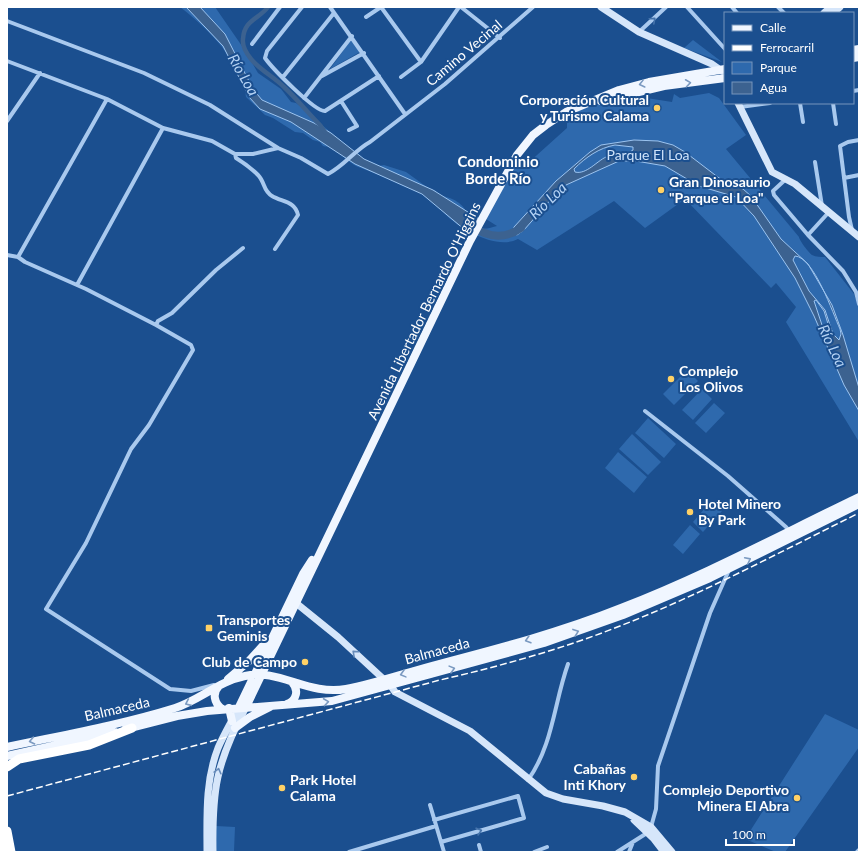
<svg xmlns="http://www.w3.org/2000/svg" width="866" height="859" viewBox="0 0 866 859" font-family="Lato,sans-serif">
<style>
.green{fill:#2e69ad}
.water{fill:#3c6290;stroke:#9cc4f0;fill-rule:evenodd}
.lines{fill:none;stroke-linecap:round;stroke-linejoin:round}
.canal{stroke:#3c6290;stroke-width:4.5}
.river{stroke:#3c6290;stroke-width:8}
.street{stroke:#a9c9ee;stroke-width:4}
.secondary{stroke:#d6e6fa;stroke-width:7}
.primary{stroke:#f0f6ff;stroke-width:8}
.highway{stroke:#fff;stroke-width:9}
.rail{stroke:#fff;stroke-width:1.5;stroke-dasharray:7 3;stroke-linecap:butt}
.oneway{stroke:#4674ac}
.oneway2{stroke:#7b9ac1}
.oneway3{stroke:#668bba}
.poi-dot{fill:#ffd166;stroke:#1b4f8f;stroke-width:1.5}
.labels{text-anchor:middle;stroke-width:4;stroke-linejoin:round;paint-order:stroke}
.street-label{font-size:14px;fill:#fff;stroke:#1b4f8f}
.poi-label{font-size:14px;font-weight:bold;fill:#fff;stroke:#1b4f8f;text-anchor:start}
.park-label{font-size:14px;fill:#cfe3fa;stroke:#1b4f8f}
.water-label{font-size:15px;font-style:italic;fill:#b5d3f5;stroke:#1b4f8f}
.neighbourhood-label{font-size:15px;font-weight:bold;fill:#fff;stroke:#1b4f8f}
</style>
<rect width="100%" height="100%" fill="#1b4f8f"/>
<path class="green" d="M180,7H215L244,49L258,73L281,89L291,102L296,103L304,109L356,155L379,166L384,165L406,172L431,190H435L439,196C450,196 467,204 467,217C480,229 480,231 497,226L486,219L485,216L513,165L520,163L527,164L567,128V117L584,108L634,96L672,102L674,94L680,98L709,93L719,98L746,135L726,149L799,237C799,240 809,253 812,255C816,257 821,257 825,257L854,294L859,308V442L786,322L796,307L776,283L771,288L685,199L645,228L614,201L537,250L518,239C497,250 462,230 447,216C442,211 438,201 431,198C409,186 385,177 361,168C350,165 341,153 331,147C328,146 326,147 323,146L320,142L313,140L303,133L295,132L273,118L265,115L246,97C245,93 246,89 244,85C233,54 206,27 180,7Z
M351,40L360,52L330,69Z
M693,40L722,62L684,48Z
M687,370L698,381L674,405L663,394Z
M702,389L712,399L693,420L682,410Z
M714,403L725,413L706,433L695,423Z
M648,418L676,444L664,458L635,433Z
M632,434L661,462L648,475L619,449Z
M618,452L647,477L634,493L605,468Z
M711,501L722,511L703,532L693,522Z
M690,525L700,534L683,554L673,545Z
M825,714L859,730V747L785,852H776L745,839Z
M216,826L235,827L234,851L216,852Z"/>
<path class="water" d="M186,7H200L225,34L253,89L262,100L314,123L331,133L364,159L433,190L479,219L471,235L422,194L355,164L291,122L260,109L249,97L223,46Z
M634,140L658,141L673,145L685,152L719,178L743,189L751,196L781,239L808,264L832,305L843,335L859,388V411L844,385L814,316L795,278L754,216L736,197L699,186L665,166L636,161H619L566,185L553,197L524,230L517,235L513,233L514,227L556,181L590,152L601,145ZM615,145L633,147V150C626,156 614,154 606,157C597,161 586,175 575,172L574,169C586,157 599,148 615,145ZM795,256C814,257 833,314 840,329L841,334L839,340L833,334L825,310L809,291L793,260ZM816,300L824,311L829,327L827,329H824L822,325L814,301Z"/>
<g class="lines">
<path class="canal" d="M268,7C259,19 244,20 243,39C242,46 247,54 251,59C260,70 274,77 284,87C297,99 308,113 320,125L325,132"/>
<path class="river" d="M471,226C487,237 504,240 521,228"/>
<path class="street" d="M302,7L267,51L265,58C272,68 315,112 325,111L379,76
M330,7L405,114
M381,7L421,62
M461,7L500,38
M687,7L725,49
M732,7L737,13
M778,7L784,13
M366,17L381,7
M7,21L144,73L210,105L278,148L301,158L328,174C344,166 355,150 370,142L445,84L533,7
M639,32L666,7
M252,44L280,7
M7,61L107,99L163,128L212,141L235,154H253L278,148
M322,76L364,53
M283,77L334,13
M401,77L421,62L459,7
M853,91L859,90
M304,98L352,36
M341,101L357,126L349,130
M800,103L803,122
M833,103L836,124
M740,107L770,103
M7,121L40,73
M235,154L236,158C244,163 252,169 258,175C265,182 263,191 272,196C282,202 295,201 298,215L275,249
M815,162L822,206
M844,178L859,175
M786,179L773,191L774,195L808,235L843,271L856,292L859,304
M852,230L849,217L840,146L848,142L859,140
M808,235L829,212
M7,255L18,257L25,262L86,289L156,325L158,321L172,313L216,270L243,248
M18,257L107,99
M77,285L163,128
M156,325L191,345L193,350L149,425L131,449L86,543L46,609L170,689L191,691L214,685
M645,411L728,476L786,527L789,531
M528,780C553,745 554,703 568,664
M430,805L444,852
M434,820L518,796L524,818L441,842
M479,845L481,852
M349,852L436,826
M534,852L547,847
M617,852L647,833L651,827L656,809L658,766L710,613L729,570
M629,852L633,842
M857,852L859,850"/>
<path class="secondary" d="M601,7L639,32L712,64L722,71
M824,13L831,7
M833,13L840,7
M738,103L772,172L795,184L859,237
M296,603L338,637L391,686L395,692L470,731L546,793L563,799L603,806L625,812L651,827L672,852
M634,820L654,839L664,852
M207,852C207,817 205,781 218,748C224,734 232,721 239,707
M213,852C212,790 216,763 246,707"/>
<path class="primary" d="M853,50L859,49
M853,58L859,57
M601,101L664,86L725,78
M228,679L248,662L267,641
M219,686C212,693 214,703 222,709
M287,704C297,700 299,690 292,682
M239,707L303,574L312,560
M246,707L470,241L517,155L533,135L546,125L566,112L619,90L649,82L725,69
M229,708L232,721
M235,728L250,717L270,707
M126,729L177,716L207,711L332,701L544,643L623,615L710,578L859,504
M7,747C63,735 120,725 175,708C200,700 219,681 245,676C279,668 308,696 346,689C377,683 408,672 439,664C500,648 561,632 621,608C702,577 780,535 859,497
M7,756L115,732"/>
<path class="highway" d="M7,767L19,759L89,745L132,728
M7,831L11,852"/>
<path class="rail" d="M7,796L440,680C501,666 562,649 620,626C702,594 780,552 859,513"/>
</g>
<defs><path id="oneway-chevron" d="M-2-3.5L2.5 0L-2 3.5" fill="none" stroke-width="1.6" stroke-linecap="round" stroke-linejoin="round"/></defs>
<g class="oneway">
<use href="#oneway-chevron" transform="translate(653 20) rotate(-42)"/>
<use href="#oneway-chevron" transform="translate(479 831) rotate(-16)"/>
</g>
<g class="oneway2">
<use href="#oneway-chevron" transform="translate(688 83) rotate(-8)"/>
<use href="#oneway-chevron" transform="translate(642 84) rotate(166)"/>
<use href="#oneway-chevron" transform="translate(748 560) rotate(-26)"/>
<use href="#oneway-chevron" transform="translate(576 632) rotate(-20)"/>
<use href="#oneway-chevron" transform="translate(528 640) rotate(163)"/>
<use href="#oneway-chevron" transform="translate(452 669) rotate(-15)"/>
<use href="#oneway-chevron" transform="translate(403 674) rotate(165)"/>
<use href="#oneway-chevron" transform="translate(326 702) rotate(-8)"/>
<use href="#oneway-chevron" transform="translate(188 703) rotate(156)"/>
<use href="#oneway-chevron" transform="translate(32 741) rotate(168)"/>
</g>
<g class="oneway3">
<use href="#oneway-chevron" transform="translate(355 653) rotate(-138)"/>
<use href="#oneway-chevron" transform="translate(218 771) rotate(-76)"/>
</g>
<g class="poi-dot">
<circle cx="657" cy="108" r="4"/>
<circle cx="661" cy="190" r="4"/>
<circle cx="671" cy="379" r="4"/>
<circle cx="690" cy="512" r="4"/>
<rect x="205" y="624" width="8" height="8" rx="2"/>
<circle cx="305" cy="662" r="4"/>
<circle cx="634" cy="777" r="4"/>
<circle cx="282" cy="788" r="4"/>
<circle cx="797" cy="798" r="4"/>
</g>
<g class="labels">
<g class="street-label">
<text transform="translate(464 53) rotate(-40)" y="5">Camino Vecinal</text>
<text transform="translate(424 311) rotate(-64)" y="5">Avenida Libertador Bernardo O'Higgins</text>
<text transform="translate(437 651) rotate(-15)" y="5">Balmaceda</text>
<text transform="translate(117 709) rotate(-13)" y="5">Balmaceda</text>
</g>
<g class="poi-label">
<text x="649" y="105" text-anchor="end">Corporación Cultural<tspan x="649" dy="16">y Turismo Calama</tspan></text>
<text x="669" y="187">Gran Dinosaurio<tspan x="669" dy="16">"Parque el Loa"</tspan></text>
<text x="679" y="376">Complejo<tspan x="679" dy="16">Los Olivos</tspan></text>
<text x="698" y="509">Hotel Minero<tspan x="698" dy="16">By Park</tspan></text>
<text x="217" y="625">Transportes<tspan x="217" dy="16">Geminis</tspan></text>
<text x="297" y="667" text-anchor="end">Club de Campo</text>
<text x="626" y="774" text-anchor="end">Cabañas<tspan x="626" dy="16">Inti Khory</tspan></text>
<text x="290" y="785">Park Hotel<tspan x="290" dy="16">Calama</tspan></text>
<text x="789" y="795" text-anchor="end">Complejo Deportivo<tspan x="789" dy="16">Minera El Abra</tspan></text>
</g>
<g class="park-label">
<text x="648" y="160">Parque El Loa</text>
</g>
<g class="water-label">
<text transform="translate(243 75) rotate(60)" y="5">Río Loa</text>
<text transform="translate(548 201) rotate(-44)" y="5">Río Loa</text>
<text transform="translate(832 346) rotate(64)" y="5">Río Loa</text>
</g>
<g class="neighbourhood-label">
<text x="498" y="167">Condominio<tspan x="498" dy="17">Borde Río</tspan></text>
</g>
</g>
<rect width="866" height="859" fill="none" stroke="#ffffff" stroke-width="16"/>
<rect x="724" y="12" width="130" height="92" fill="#1b4f8f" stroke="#7695bc"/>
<rect x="732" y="25" width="20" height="6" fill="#f0f6ff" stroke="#7695bc"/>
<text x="760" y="32" font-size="12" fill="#ffffff">Calle</text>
<rect x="732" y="45" width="20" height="6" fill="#ffffff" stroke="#7695bc"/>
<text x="760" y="52" font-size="12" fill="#ffffff">Ferrocarril</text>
<rect x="732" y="62" width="20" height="12" fill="#2e69ad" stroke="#7695bc"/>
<text x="760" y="72" font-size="12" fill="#ffffff">Parque</text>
<rect x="732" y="82" width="20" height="12" fill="#3c6290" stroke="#7695bc"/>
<text x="760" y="92" font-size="12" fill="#ffffff">Agua</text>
<path d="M726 839v6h68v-6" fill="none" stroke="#ffffff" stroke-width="2"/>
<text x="732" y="839" font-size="12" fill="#ffffff" stroke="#1b4f8f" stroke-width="3" paint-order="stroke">100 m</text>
</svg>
